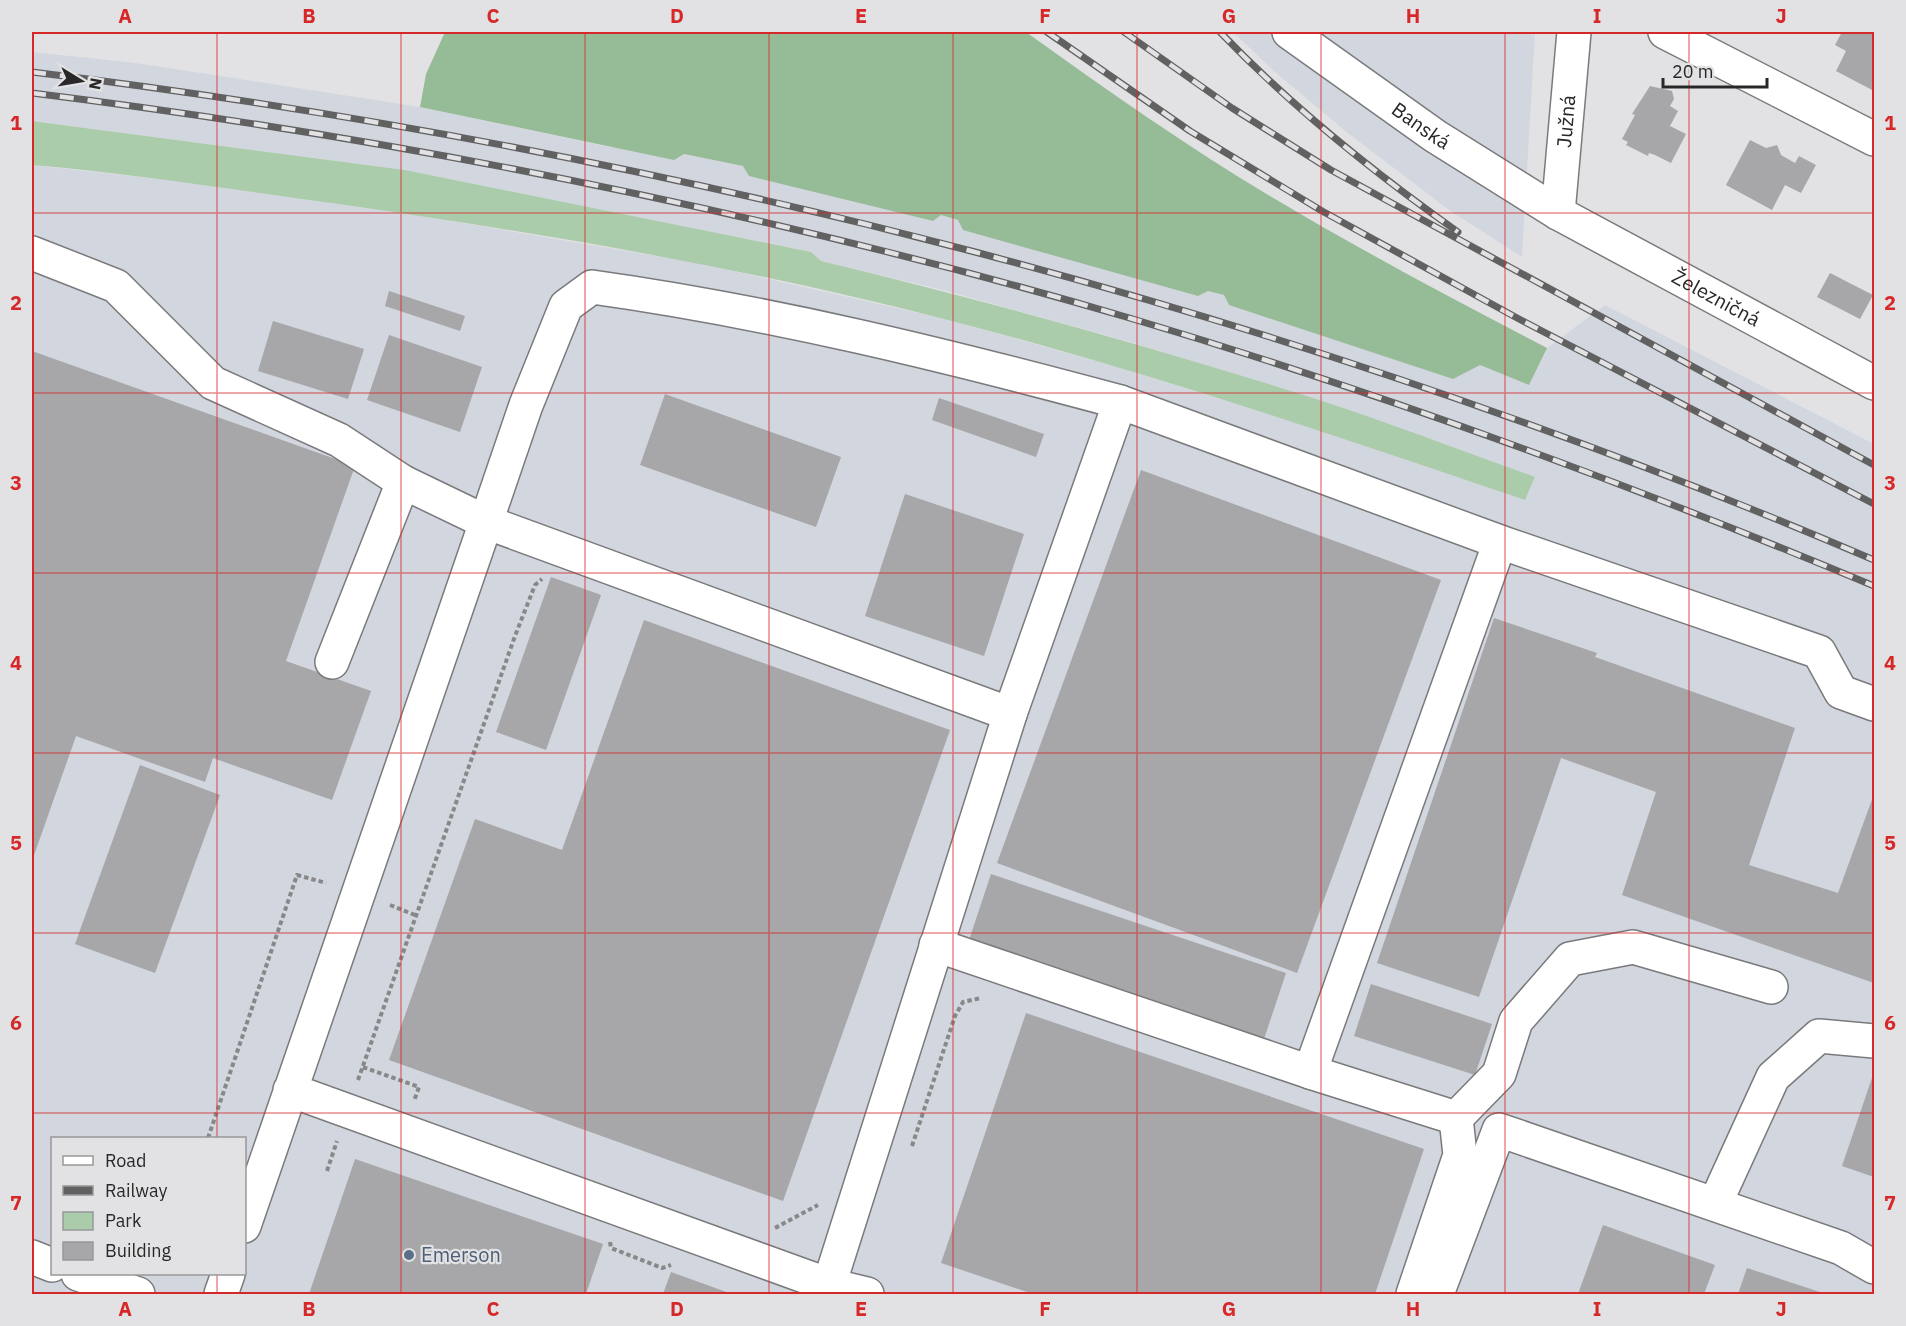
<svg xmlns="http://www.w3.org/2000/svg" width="1906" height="1326" viewBox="0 0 1906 1326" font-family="'IBM Plex Sans',sans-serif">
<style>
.built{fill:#d2d6df;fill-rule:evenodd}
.green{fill:#abccab}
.forest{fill:#96bb97}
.building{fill:#a7a6a8}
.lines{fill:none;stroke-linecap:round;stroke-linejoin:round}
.minor-casing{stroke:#7a7a7c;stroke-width:36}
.path{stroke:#888889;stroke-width:4;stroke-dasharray:4.5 3;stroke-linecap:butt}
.minor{stroke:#fff;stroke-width:33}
.rail-casing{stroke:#616162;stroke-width:7}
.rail{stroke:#e2e2e4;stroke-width:4.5;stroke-dasharray:14;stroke-linecap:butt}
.grid{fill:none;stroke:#d62828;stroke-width:1.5;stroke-opacity:0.55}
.service-dot{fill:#5c6f8a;stroke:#e2e2e4;stroke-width:2}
.labels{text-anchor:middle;stroke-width:4.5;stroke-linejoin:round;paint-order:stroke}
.street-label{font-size:20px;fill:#282829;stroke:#e2e2e4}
.service-label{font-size:20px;fill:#4e5e75;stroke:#e2e2e4;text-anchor:start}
.neatline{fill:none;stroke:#d62828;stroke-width:2}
.grid-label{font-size:20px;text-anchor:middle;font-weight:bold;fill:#d62828}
</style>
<rect width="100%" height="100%" fill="#e2e2e4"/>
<path class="built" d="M1233,32H1535L1522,257L1449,210L1344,130L1274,71Z
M32,52L136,63L420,107L609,147L684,154L744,166L749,176L933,221L941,215L1198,296L1208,291L1224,295L1229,305L1480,365L1529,385L1547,348L1605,305L1874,444V1294H32V165L176,181L433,218L698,263L945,319L1121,368L1309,427L1525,500L1535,478L1318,400L1127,341L943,290L821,261L811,252L405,170L32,121ZM52,1138H244V1274H52Z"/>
<path class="green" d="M32,121L405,170L811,252L821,261C988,301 1153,347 1316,399C1390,423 1462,451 1535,477L1525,500C1333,435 1140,369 944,319C747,268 546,234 345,205C241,191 137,174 32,165Z"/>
<path class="forest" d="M445,32H1026C1107,90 1189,148 1275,199C1364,252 1455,300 1547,348L1529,385L1480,365L1453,379L1229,305L1224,295L1208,291L1198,296L963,230L958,220L941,215L933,221L749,176L743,166L684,154L674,160L420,107L426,74Z"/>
<path class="building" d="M1842,32H1874V91L1836,71L1846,51L1835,45Z
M1650,86L1672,91L1674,99L1670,106L1678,111L1670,126L1686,134L1671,163L1655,155L1649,153L1648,156L1626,145L1628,142L1622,139L1635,115L1632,114Z
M1750,140L1766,148L1777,145L1781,155L1795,163L1799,156L1816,165L1801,193L1785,185L1772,210L1726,185Z
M1830,273L1873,295L1860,319L1817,297Z
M389,291L465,316L460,331L385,306Z
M273,321L364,349L348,399L258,371Z
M389,335L482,367L460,432L367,400Z
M32,351L355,466L286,661L371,691L332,800L213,758L205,782L76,736L32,861Z
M665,394L841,457L816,527L640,465Z
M939,398L1044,434L1036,457L932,420Z
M1141,470L1441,580L1297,973L997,863Z
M905,494L1024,534L984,656L865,616Z
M551,577L601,595L546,750L496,732Z
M1494,618L1597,653L1595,657L1795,728L1749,865L1838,893L1874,794V983L1622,895L1656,792L1561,758L1479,997L1377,963Z
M644,620L950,730L783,1201L389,1060L475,819L562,850Z
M140,765L220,795L155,973L75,944Z
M991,874L1286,973L1263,1042L968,943Z
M1371,984L1492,1024L1475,1075L1354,1036Z
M1026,1013L1424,1149L1375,1294H1033L941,1263Z
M1874,1072V1177L1842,1166Z
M355,1159L603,1244L586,1294H309Z
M1603,1225L1715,1265L1704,1294H1578Z
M1747,1268L1826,1294H1738Z
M671,1272L732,1294H663Z"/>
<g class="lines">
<g class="minor-casing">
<g id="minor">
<path id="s1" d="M1289,32L1435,136L1558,213L1874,383"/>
<path d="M1665,32L1874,139"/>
<path id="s2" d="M1558,213L1574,32"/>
<path d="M32,253L116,286L213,383L339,440L403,482L486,522L526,405L566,306L592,287C771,312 946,355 1120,402"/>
<path d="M332,662L403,482"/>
<path d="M1010,714L1120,402L1500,542"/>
<path d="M936,945L1310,1072L1456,1118L1499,1074L1516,1021L1570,959L1633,947L1771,987"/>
<path d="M1310,1072L1500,542L1819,652L1841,692L1874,704"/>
<path d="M1715,1204L1773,1077L1819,1036L1874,1041"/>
<path d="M244,1226L486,522L1010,714L829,1285L290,1090"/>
<path d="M32,1257L52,1265"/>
<path d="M78,1274L138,1294"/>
<path d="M829,1285L867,1294"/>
<path d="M221,1294L228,1274"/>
<path d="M1413,1294L1460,1155L1456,1118"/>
<path d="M1437,1294L1499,1130L1841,1248L1874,1267"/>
</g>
</g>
<path class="path" d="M390,905L415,915
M363,1067L419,1087L414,1101
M358,1080L515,636L535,585L542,579
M208,1138L297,875L326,883
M912,1146L955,1016L963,1002L981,998
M327,1171L337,1141
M775,1228L818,1205
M610,1242L611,1248L662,1268L671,1265"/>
<use href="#minor" class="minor"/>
<g class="rail-casing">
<path id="rail" d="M1047,32L1190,131L1322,211L1519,319L1874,504
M1124,32L1232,108L1331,170L1874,465
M1220,32C1292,107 1373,172 1458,232
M32,72C665,149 1287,309 1874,560
M32,93C404,139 773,213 1133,319C1385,394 1632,485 1874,586"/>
</g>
<use href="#rail" class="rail"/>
</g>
<path class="grid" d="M217,32V1138M401,32V1294M585,32V1294M769,32V1294M953,32V1294M1137,32V1294M1321,32V1294M1505,32V1294M1689,32V1294M32,213H1874M32,393H1874M32,573H1874M32,753H1874M32,933H1874M32,1113H1874M217,1274V1294"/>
<circle class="service-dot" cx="409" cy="1255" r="6"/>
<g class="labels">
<g class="street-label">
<text dy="7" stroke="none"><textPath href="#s2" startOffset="92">Južná</textPath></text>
<text dy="7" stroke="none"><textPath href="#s1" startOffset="162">Banská</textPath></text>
<text dy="7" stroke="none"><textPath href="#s1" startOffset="504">Železničná</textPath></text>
</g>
<g class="service-label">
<text x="421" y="1262">Emerson</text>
</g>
</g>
<rect width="1906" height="1326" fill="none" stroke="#e2e2e4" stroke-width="66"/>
<rect x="51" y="1137" width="195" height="138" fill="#e2e2e4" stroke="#989899" stroke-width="1.5"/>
<rect x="63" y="1156" width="30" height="9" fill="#ffffff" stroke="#989899" stroke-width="1.5"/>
<text x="105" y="1167" font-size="18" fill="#282829">Road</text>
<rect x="63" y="1186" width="30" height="9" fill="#616162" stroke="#989899" stroke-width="1.5"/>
<text x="105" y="1197" font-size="18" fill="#282829">Railway</text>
<rect x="63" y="1212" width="30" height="18" fill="#abccab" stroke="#989899" stroke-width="1.5"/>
<text x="105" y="1227" font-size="18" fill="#282829">Park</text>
<rect x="63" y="1242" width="30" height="18" fill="#a7a6a8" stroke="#989899" stroke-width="1.5"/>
<text x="105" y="1257" font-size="18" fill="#282829">Building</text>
<g transform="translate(81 81) rotate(101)" stroke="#e2e2e4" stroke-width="4.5" paint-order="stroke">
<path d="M0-4.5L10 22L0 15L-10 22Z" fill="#282829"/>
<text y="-9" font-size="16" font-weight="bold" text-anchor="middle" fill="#282829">N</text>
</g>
<path d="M1663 78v9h104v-9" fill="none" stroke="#282829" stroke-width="3"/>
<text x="1672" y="78" font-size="18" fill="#282829" stroke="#e2e2e4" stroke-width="4.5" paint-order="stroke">20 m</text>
<rect x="33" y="33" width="1840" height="1260" class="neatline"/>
<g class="grid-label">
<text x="125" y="23">A</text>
<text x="309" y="23">B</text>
<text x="493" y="23">C</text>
<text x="677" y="23">D</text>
<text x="861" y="23">E</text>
<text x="1045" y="23">F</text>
<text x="1229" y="23">G</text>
<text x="1413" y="23">H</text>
<text x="1597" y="23">I</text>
<text x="1781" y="23">J</text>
<text x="16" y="130">1</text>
<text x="1890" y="130">1</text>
<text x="16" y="310">2</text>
<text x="1890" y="310">2</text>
<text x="16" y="490">3</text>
<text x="1890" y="490">3</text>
<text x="16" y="670">4</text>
<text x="1890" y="670">4</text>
<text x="16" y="850">5</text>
<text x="1890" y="850">5</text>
<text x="16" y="1030">6</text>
<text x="1890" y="1030">6</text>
<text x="16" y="1210">7</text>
<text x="1890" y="1210">7</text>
<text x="125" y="1316">A</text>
<text x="309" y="1316">B</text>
<text x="493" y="1316">C</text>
<text x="677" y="1316">D</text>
<text x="861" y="1316">E</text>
<text x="1045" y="1316">F</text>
<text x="1229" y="1316">G</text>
<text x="1413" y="1316">H</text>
<text x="1597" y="1316">I</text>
<text x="1781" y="1316">J</text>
</g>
</svg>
